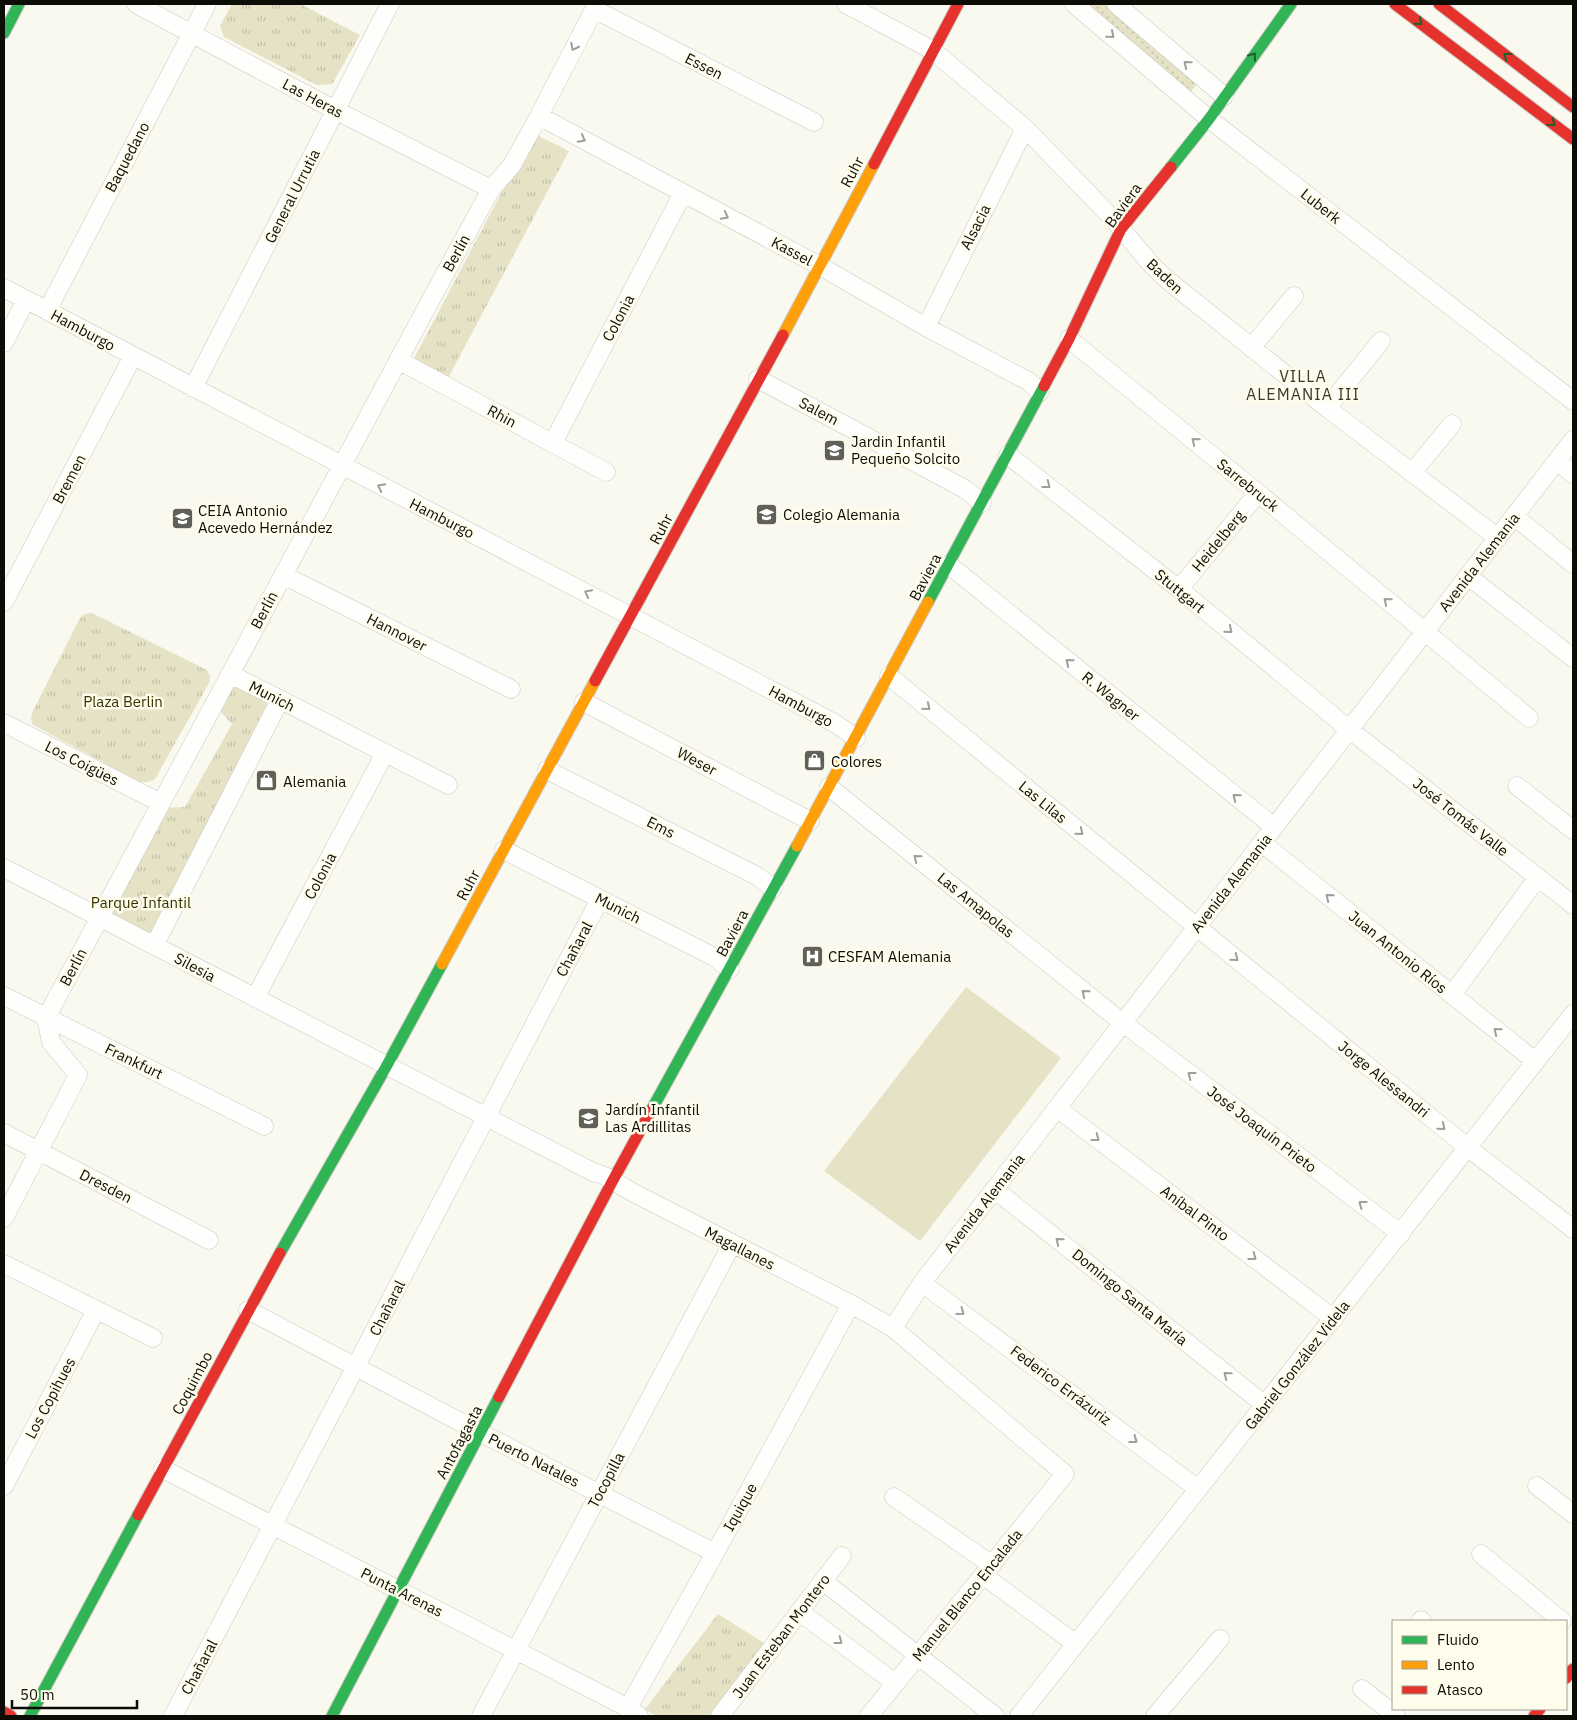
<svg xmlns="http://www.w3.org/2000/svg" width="1577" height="1720" font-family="'IBM Plex Sans',sans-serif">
	<defs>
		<pattern id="grass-dots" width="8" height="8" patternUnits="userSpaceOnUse" patternTransform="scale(1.25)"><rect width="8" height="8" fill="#e5e2c6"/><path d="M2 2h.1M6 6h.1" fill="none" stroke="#c3c1a9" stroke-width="1.8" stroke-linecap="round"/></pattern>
		<pattern id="park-tufts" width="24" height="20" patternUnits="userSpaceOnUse" patternTransform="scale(1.25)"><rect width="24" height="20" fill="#e5e2c6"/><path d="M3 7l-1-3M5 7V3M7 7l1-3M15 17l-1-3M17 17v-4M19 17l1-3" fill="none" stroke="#c3c1a9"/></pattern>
	</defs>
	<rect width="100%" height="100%" fill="#faf9ef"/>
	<path fill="url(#grass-dots)" d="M 1087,4 L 1108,4 L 1199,81 L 1190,93 Z"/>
	<path fill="url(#park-tufts)" d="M 232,4 L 300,4 L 360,35 L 332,84 L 317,85 L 224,37 L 220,26 Z
		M 533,133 L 569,151 L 447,380 L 412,362 Z
		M 92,613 L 207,670 L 210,676 L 209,683 L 155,779 L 148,782 L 140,782 L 33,725 L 31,719 L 32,713 L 80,618 L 85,614 Z
		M 229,682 L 267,704 L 152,937 L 111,915 L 161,808 L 185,807 L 232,724 L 216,707 Z
		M 718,1614 L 767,1645 L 713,1716 L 656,1716 L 645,1709 Z"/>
	<path fill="#e5e2c6" d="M 966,987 L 1061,1058 L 920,1241 L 824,1171 Z"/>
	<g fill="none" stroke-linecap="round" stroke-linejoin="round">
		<defs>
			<path id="street" d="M 136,4 L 335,110 L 491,189
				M 846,4 L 932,50 L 1025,128 L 1114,220 L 1150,263 L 1165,278 L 1327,408 L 1498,538
				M 1074,4 L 1209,119 L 1573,401
				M 1116,4 L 1224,96
				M 594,9 L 814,122
				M 539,116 L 820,266 L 926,327 L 1028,381 L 1040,392
				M 4,288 L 836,724 L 856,738
				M 47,311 L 207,4
				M 926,327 L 1025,128
				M 1069,339 L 1258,493 L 1529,718
				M 4,343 L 26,300
				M 1251,348 L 1294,296
				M 398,360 L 606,472
				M 758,379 L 965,489 L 982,503
				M 193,388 L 390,4
				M 1327,408 L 1381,341
				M 553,443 L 683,193
				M 1008,455 L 1179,589 L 1350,730 L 1573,905
				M 1557,461 L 1573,474
				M 1412,473 L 1452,424
				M 1514,516 L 1573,564
				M 949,565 L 1274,827
				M 283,575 L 511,689
				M 1468,576 L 1573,658
				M 1179,589 L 1258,493
				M 4,602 L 133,356
				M 230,674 L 448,785
				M 889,676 L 1467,1147 L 1573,1229
				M 584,702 L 810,821
				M 4,723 L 161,803
				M 547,770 L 757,876 L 773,888
				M 1517,786 L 1573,830
				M 829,787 L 1123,1023 L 1401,1234
				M 1262,843 L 1535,1061
				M 504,850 L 714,957 L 730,969
				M 4,868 L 595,1173 C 603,1173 623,1187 632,1192 L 851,1304 L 893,1328 L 1065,1474 L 869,1716
				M 154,946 L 280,700
				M 1452,995 L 1538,877
				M 4,996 L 264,1126
				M 255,998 L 385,753
				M 1057,1108 L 1334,1319
				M 4,1133 L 209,1240
				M 994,1189 L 1265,1405
				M 4,1218 L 78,1075 L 51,1042 L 46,1018 L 428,305 L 491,189 L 512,165 L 539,116 L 597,4
				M 4,1264 L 153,1338
				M 922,1283 L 1198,1489
				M 248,1310 L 481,1433 L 715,1553
				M 893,1328 L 922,1283 L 1573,440
				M 163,1469 L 628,1708 L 639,1716
				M 4,1486 L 96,1310
				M 1537,1486 L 1573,1514
				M 894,1497 L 992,1565
				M 1481,1554 L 1562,1621
				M 983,1575 L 1076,1644
				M 823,1581 L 995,1716
				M 800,1612 L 895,1683
				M 1421,1620 L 1422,1621
				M 1362,1689 L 1396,1716
				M 628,1708 L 715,1553 L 851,1304
				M 173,1716 L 600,899
				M 481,1716 L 732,1244
				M 720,1716 L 842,1556
				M 1019,1716 L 1573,1014
				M 1155,1716 L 1220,1639"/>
			<path id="fast" d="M 4,33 L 19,4
				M 1171,167 L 1209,119 L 1291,4
				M 928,602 L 1044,386
				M 652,1109 L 797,846
				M 280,1253 L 386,1067 L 442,964
				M 30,1716 L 138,1515
				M 332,1716 L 499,1397"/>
			<path id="slow" d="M 783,335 L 874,164
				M 797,846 L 928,602
				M 442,964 L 595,681"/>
			<path id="jam" d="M 1395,4 L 1573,139
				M 1439,4 L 1573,107
				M 874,164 L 958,4
				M 1044,386 L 1069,339 L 1121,229 L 1171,167
				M 595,681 L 783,335
				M 499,1397 L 612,1182 L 652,1109
				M 138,1515 L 280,1253
				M 1566,1678 L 1573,1669
				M 4,1712 L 11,1716
				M 1534,1716 L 1540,1709"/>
		</defs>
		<use href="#street" stroke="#cac9c2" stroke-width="19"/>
		<use href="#fast" stroke="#cac9c2" stroke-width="13"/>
		<use href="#slow" stroke="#cac9c2" stroke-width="13"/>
		<use href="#jam" stroke="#cac9c2" stroke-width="13"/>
		<use href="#street" stroke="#fefefd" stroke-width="18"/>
		<use href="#fast" stroke="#30b455" stroke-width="11"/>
		<use href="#slow" stroke="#ff9f0a" stroke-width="11"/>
		<use href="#jam" stroke="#e5322d" stroke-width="11"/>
	</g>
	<defs><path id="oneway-chevron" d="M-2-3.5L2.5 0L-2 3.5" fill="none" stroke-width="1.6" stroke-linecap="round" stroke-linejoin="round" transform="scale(1.25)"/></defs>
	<g stroke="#1e602e">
		<use href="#oneway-chevron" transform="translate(1419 22) rotate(39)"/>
		<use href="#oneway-chevron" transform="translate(1253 56) rotate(-54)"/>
		<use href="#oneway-chevron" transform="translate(1507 56) rotate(-142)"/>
		<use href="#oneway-chevron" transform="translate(1552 123) rotate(37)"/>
	</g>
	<g stroke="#9e9e9b">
		<use href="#oneway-chevron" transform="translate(1111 35) rotate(41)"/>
		<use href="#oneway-chevron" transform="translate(574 47) rotate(117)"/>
		<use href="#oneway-chevron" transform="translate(1187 64) rotate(-140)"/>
		<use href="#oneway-chevron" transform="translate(582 139) rotate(28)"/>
		<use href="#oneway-chevron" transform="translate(725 216) rotate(28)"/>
		<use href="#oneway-chevron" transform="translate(1195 441) rotate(-141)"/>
		<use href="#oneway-chevron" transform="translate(1047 485) rotate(38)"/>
		<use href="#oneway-chevron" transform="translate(381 487) rotate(-153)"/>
		<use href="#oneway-chevron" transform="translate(588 593) rotate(-153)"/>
		<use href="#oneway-chevron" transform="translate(1387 601) rotate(-140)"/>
		<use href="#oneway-chevron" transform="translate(1229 630) rotate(40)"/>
		<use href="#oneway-chevron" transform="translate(1069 662) rotate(-141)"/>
		<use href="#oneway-chevron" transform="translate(927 707) rotate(39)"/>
		<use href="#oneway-chevron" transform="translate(1236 797) rotate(-141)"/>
		<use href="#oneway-chevron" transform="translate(1080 832) rotate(39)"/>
		<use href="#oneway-chevron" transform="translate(917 858) rotate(-141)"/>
		<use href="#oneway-chevron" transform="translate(1329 897) rotate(-141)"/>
		<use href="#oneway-chevron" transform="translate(1235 958) rotate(39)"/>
		<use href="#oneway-chevron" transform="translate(1085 993) rotate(-141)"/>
		<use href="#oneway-chevron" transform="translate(1497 1031) rotate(-141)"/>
		<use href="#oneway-chevron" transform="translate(1191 1075) rotate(-143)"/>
		<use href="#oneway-chevron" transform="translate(1442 1127) rotate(39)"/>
		<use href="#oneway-chevron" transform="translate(1096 1138) rotate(37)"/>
		<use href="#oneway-chevron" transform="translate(1362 1204) rotate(-143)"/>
		<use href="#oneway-chevron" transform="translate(1059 1241) rotate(-141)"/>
		<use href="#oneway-chevron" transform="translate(1253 1257) rotate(37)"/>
		<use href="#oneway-chevron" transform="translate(961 1312) rotate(36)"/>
		<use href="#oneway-chevron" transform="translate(1227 1375) rotate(-141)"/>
		<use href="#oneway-chevron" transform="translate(1134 1440) rotate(37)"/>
		<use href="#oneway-chevron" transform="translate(839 1641) rotate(37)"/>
	</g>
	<defs>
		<symbol id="school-square" viewBox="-11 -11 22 22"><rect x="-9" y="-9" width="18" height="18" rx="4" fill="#606058" stroke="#fefdeb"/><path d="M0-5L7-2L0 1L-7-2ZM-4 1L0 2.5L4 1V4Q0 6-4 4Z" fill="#fff"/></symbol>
		<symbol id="shop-square" viewBox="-11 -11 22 22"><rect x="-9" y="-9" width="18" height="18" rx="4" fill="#606058" stroke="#fefdeb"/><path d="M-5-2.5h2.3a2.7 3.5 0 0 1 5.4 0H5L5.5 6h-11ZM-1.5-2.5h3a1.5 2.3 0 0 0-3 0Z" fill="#fff"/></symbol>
		<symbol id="hospital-square" viewBox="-11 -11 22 22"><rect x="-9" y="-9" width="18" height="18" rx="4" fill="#606058" stroke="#fefdeb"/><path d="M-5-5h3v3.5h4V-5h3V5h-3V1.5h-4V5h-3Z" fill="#fff"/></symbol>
	</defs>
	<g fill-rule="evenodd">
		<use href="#school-square" x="822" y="438" width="25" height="25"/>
		<use href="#school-square" x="754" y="502" width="25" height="25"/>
		<use href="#school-square" x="170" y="506" width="25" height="25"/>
		<use href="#shop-square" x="802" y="748" width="25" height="25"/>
		<use href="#shop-square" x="254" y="768" width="25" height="25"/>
		<use href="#hospital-square" x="800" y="944" width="25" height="25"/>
		<use href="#school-square" x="576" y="1106" width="25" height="25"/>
	</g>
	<g text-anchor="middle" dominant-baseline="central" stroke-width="5" stroke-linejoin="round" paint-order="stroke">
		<g font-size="15" fill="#0d0d07" stroke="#fefdeb">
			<text transform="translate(704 66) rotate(27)">Essen</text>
			<text transform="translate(313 98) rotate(28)">Las Heras</text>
			<text transform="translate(127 157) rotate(-62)">Baquedano</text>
			<text transform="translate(852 172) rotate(-62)">Ruhr</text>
			<text transform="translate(292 196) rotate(-63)">General Urrutia</text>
			<text transform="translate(1123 205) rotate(-54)">Baviera</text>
			<text transform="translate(1321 206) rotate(38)">Luberk</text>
			<text transform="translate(975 227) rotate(-63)">Alsacia</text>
			<text transform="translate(792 251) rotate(28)">Kassel</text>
			<text transform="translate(456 253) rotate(-61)">Berlín</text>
			<text transform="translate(1165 276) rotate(43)">Baden</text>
			<text transform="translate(618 318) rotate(-62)">Colonia</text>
			<text transform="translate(83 330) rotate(28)">Hamburgo</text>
			<text transform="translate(819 411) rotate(28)">Salem</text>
			<text transform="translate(502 416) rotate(28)">Rhin</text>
			<text transform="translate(69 479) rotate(-62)">Bremen</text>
			<text transform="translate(1248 485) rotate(39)">Sarrebruck</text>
			<text transform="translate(442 518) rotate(27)">Hamburgo</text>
			<text transform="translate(661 529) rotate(-62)">Ruhr</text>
			<text transform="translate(1218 541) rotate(-51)">Heidelberg</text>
			<text transform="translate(1479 562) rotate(-52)">Avenida Alemania</text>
			<text transform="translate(925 577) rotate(-62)">Baviera</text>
			<text transform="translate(1180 591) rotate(39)">Stuttgart</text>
			<text transform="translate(264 610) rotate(-62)">Berlín</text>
			<text transform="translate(397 632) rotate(27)">Hannover</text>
			<text transform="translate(272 696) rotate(27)">Munich</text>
			<text transform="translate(1111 696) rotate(39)">R. Wagner</text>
			<text transform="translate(801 706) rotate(28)">Hamburgo</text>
			<text transform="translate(697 761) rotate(28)">Weser</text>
			<text transform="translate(82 763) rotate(27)">Los Coigües</text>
			<text transform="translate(1043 802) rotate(39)">Las Lilas</text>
			<text transform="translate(1461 817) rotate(38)">José Tomás Valle</text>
			<text transform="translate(661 827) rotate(27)">Ems</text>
			<text transform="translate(320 876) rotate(-62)">Colonia</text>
			<text transform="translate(1231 883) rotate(-52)">Avenida Alemania</text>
			<text transform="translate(468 885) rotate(-62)">Ruhr</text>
			<text transform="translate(976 905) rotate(39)">Las Amapolas</text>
			<text transform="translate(618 908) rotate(27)">Munich</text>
			<text transform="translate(732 933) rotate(-62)">Baviera</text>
			<text transform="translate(574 949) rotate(-62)">Chañaral</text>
			<text transform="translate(1398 952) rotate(39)">Juan Antonio Ríos</text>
			<text transform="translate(73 967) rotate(-62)">Berlín</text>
			<text transform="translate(195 967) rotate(28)">Silesia</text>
			<text transform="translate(134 1061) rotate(26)">Frankfurt</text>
			<text transform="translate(1384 1079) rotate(39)">Jorge Alessandri</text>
			<text transform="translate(1262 1129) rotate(37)">José Joaquín Prieto</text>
			<text transform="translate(106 1186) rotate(27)">Dresden</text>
			<text transform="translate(984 1203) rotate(-52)">Avenida Alemania</text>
			<text transform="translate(1195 1213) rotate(37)">Aníbal Pinto</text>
			<text transform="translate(740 1248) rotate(27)">Magallanes</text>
			<text transform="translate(1130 1297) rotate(39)">Domingo Santa María</text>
			<text transform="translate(387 1308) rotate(-63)">Chañaral</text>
			<text transform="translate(1297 1365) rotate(-52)">Gabriel González Videla</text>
			<text transform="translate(192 1383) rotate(-62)">Coquimbo</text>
			<text transform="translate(1061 1385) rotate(37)">Federico Errázuriz</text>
			<text transform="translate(50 1398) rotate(-62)">Los Copihues</text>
			<text transform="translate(459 1442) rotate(-62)">Antofagasta</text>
			<text transform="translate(534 1460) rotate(27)">Puerto Natales</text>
			<text transform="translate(606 1480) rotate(-62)">Tocopilla</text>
			<text transform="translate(740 1507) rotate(-61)">Iquique</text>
			<text transform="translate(402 1592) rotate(27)">Punta Arenas</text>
			<text transform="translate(967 1595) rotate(-51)">Manuel Blanco Encalada</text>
			<text transform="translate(781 1636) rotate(-53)">Juan Esteban Montero</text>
			<text transform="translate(199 1667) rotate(-62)">Chañaral</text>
		</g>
		<g font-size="15" fill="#0d0d07" stroke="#fefdeb" text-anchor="start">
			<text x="851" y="441">Jardin Infantil<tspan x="851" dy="17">Pequeño Solcito</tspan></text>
			<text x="198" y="510">CEIA Antonio<tspan x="198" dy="17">Acevedo Hernández</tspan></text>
			<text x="783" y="514">Colegio Alemania</text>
			<text x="831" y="761">Colores</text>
			<text x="283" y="781">Alemania</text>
			<text x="828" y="956">CESFAM Alemania</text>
			<text x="605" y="1109">Jardín Infantil<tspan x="605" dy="17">Las Ardillitas</tspan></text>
		</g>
		<g font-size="15" fill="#383200" stroke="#fefdeb">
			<text x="123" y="701">Plaza Berlin</text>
			<text x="141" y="902">Parque Infantil</text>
		</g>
		<g font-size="16" letter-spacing="1" fill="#3a382a" stroke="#fefdeb">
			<text x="1303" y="376">VILLA<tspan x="1303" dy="18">ALEMANIA III</tspan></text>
		</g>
	</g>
	<rect width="1577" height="1720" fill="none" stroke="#0d0d07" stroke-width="10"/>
	<rect x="1392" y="1620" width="175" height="90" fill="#fefdeb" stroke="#9e9d90"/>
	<rect x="1402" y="1636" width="25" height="8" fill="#30b455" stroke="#9e9d90"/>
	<text x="1437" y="1645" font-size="15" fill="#0d0d07">Fluido</text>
	<rect x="1402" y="1661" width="25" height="8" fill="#ff9f0a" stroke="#9e9d90"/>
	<text x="1437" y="1670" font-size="15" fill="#0d0d07">Lento</text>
	<rect x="1402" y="1686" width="25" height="8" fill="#e5322d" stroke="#9e9d90"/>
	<text x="1437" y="1695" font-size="15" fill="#0d0d07">Atasco</text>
	<path d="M12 1700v8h125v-8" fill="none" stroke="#0d0d07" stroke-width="2.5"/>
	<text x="20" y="1700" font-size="15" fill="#0d0d07" stroke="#fefdeb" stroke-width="4" paint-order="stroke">50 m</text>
</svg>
